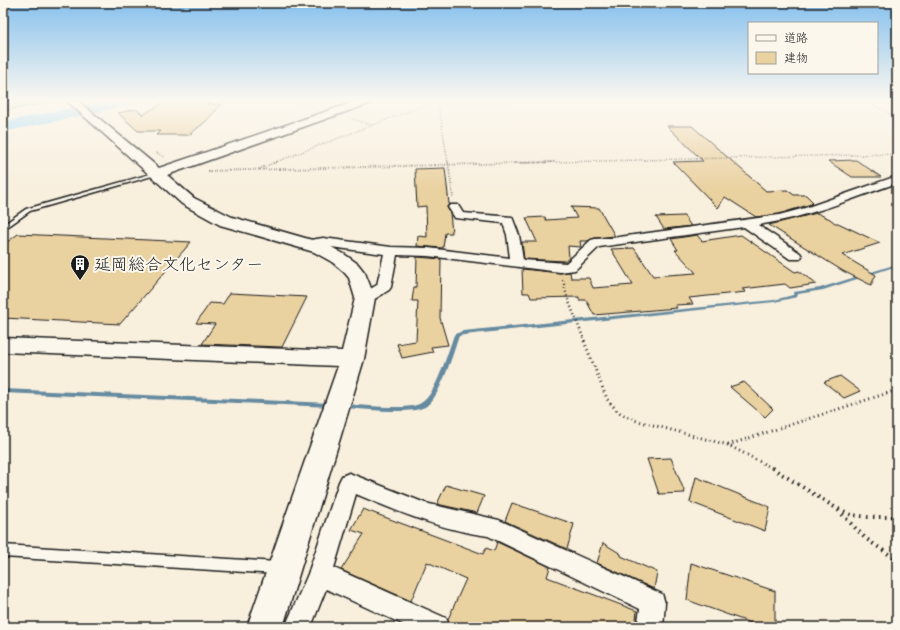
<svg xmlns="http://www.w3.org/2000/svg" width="900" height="630" font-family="Caveat,'Klee One',sans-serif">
	<rect width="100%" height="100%" fill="#f8efdd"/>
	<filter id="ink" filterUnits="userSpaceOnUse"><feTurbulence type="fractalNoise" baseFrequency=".025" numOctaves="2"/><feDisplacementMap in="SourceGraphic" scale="8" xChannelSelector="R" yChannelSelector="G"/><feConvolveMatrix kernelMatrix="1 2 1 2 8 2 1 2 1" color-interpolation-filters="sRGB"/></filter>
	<g filter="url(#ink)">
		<path fill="#b2e6a7" stroke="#678162" d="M 3,101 L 57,101 L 3,111 Z"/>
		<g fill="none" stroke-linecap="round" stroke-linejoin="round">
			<path fill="#668ba0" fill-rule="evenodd" d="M 897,264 L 897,266 L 823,290 L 798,294 L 797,297 L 774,302 L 464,335 L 459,336 C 453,353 440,399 425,407 C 409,415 363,409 345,408 L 343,408 L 342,406 L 343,404 L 345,404 C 361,405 409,411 421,403 C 436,395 448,351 454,335 L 455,334 L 463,331 L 774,300 L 793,295 L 794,292 L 820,288 Z
				M 3,389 L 331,403 L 333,403 L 334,405 L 333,407 L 331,407 L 3,393 Z"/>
			<path fill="#97d5f8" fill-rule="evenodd" d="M 104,101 L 135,101 L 133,104 L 127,106 L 3,132 L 3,122 Z"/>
		</g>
		<path fill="#ead1a0" stroke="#1c1c1c" d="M 172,101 L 211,101 L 207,104 L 222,104 L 205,122 L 189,135 L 156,135 L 160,131 L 138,131 L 118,113 L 136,109 L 143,115 L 164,102 Z
			M 667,126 L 692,126 L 766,191 L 787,190 L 794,195 L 806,195 L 813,202 L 811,204 L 779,214 L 756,217 L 725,197 L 718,208 L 673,162 L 703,161 Z
			M 856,160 L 881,177 L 852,177 L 828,161 Z
			M 445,168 L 449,204 L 447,207 L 450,213 L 452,233 L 445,233 L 443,248 L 417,246 L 418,236 L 427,237 L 426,206 L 417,207 L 415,169 Z
			M 571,207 L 599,208 L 615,236 L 595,238 L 587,241 L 580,241 L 581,247 L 568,246 L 569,258 L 565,261 L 524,259 L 522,242 L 537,242 L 526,218 L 545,217 L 546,220 L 577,218 Z
			M 817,213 L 830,219 L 835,223 L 838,223 L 880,243 L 842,255 L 876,275 L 871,285 L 843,271 L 769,225 Z
			M 684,216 L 691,226 L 664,229 L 656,217 Z
			M 18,234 L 191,242 L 120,324 L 3,318 L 3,245 Z
			M 697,235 L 702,241 L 741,235 L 795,272 L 799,271 L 816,284 L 790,288 L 785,284 L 742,289 L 746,292 L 689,298 L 693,304 L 675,305 L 677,308 L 594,315 L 586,300 L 579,300 L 579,297 L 531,298 L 529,293 L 523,293 L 522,269 L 560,273 L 570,272 L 571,278 L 589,278 L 593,288 L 633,285 L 611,249 L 634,248 L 653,276 L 696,273 L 675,250 L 678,250 L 671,239 Z
			M 417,257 L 441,259 L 440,318 L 448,345 L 431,347 L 433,352 L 402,358 L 397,344 L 416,341 L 418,301 L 412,301 L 414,287 L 416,287 Z
			M 230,293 L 307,297 L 282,347 L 202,344 L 215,324 L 196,323 L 210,303 L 223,304 Z
			M 840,376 L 860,391 L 844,398 L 824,382 Z
			M 744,382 L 773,409 L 765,417 L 730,387 Z
			M 671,458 L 685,493 L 659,494 L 647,459 Z
			M 696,477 L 770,507 L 765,531 L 690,502 Z
			M 446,485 L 484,496 L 477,513 L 437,504 Z
			M 512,503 L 574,524 L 567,549 L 505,521 Z
			M 363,509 L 483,554 L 486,548 L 494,551 L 497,542 L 550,567 L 547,577 L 637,611 L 635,627 L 451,627 L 448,619 L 466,579 L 427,562 L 411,601 L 341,570 L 364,534 L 351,530 Z
			M 603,543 L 621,554 L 621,556 L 657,572 L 654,589 L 597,563 Z
			M 691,563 L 775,591 L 775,627 L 762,627 L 687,600 Z"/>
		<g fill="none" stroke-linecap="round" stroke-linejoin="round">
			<defs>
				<path id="lane" d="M 154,173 L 159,174 L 30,211 L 3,230 L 3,225 L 26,209 Z
					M 3,545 L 277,562 L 281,564 L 283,568 L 281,572 L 277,574 L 3,557 Z"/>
				<path id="street" d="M 897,176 L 897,183 C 851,199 806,218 758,225 L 800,253 L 802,256 L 800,259 L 790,259 L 744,227 L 599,247 L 575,270 L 560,272 L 428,256 L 397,255 L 391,287 L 389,290 C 380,295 371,304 360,301 L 358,298 L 360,295 L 377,285 L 384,254 L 323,246 L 308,248 L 304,247 L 302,244 L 304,241 L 323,238 L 391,247 L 428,248 L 510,258 L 507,235 L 503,223 L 455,218 L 448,207 L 450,205 L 458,205 L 463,213 L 512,217 L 519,235 L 523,260 L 566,263 L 591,240 L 595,239 L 612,238 L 779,215 L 805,208 Z
					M 349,473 L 425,503 L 499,520 L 662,594 L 665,603 L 663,627 L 637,627 L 640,609 L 488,536 C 441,530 399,512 356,494 L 334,568 L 446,618 L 450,627 L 409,627 L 326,589 L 311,627 L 285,627 L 308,574 L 339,482 L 342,476 Z"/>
				<path id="secondary" d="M 67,101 L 78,101 L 159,168 L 357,101 L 372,101 L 371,103 L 167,175 L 194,198 L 232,217 L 326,244 L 344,254 L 358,264 L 365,273 L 375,298 L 364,359 L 283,627 L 247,627 L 338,366 L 3,352 L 3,338 L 342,351 L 355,298 L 349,278 L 344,272 L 332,262 L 314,252 L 220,225 L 182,204 Z"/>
			</defs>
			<use href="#lane" stroke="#1c1c1c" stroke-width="3"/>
			<use href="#street" stroke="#1c1c1c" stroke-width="3"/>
			<use href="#secondary" stroke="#1c1c1c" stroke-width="3"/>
			<path stroke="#1c1c1c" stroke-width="1.5" stroke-dasharray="0.5 2" stroke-linecap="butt" d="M 290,101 L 311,107
				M 438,101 L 448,163
				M 865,101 L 897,117
				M 439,104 L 596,101
				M 352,119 L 372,125
				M 155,152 L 165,157
				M 273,163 L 436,101
				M 514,163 L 897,154"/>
			<path stroke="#1c1c1c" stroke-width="2" stroke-dasharray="0.5 2" stroke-linecap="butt" d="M 448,162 L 453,197
				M 259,169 L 276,162
				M 208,171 L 554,162"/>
			<path stroke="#1c1c1c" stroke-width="2.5" stroke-dasharray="1 3" stroke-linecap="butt" d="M 563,280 L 567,297 L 585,342"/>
			<path stroke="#1c1c1c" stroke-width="3" stroke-dasharray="1 3.5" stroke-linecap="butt" d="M 584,341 L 607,399 L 618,412 L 634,420 L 728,445 L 774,469
				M 728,445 L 897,390"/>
			<path stroke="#1c1c1c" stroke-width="4" stroke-dasharray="1.5 4.5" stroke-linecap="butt" d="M 772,468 L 836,508 L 852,515 L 868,517 L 897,517
				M 838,510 L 865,538 L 897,560"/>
			<use href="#lane" fill="#fbf7ec" fill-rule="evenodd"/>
			<use href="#street" fill="#fbf7ec" fill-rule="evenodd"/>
			<use href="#secondary" fill="#fbf7ec" fill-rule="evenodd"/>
		</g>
	</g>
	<linearGradient id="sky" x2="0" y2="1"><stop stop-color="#87c1ee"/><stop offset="0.53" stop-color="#fcf8f0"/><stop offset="1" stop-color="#fcf8f0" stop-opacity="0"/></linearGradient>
	<rect width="900" height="189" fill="url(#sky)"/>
	<defs>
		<symbol id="building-pin" viewBox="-11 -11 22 30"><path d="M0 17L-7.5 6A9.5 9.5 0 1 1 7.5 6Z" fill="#1c1c1c" stroke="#fbf7ec"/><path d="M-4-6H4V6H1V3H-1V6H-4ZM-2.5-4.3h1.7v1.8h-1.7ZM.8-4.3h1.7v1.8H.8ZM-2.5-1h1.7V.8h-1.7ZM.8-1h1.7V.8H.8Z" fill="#fff"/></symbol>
	</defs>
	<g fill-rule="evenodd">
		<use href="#building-pin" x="69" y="253" width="22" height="30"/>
	</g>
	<g text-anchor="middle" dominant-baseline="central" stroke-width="4" stroke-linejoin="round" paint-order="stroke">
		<g font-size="17" fill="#1c1c1c" stroke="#fbf7ec" text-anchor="start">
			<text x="94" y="264">延岡総合文化センター</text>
		</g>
	</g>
	<rect width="900" height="630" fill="none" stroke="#fbf7ec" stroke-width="16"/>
	<rect x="8" y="8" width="884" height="614" fill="none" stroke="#1c1c1c" stroke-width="1.5" filter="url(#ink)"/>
	<rect x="748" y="22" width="130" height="52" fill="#fbf7ec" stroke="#a29f99"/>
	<rect x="756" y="35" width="20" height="6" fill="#fbf7ec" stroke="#a29f99"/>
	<text x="784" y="42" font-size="12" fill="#1c1c1c">道路</text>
	<rect x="756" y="52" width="20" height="12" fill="#ead1a0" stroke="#a29f99"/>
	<text x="784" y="62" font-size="12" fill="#1c1c1c">建物</text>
</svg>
